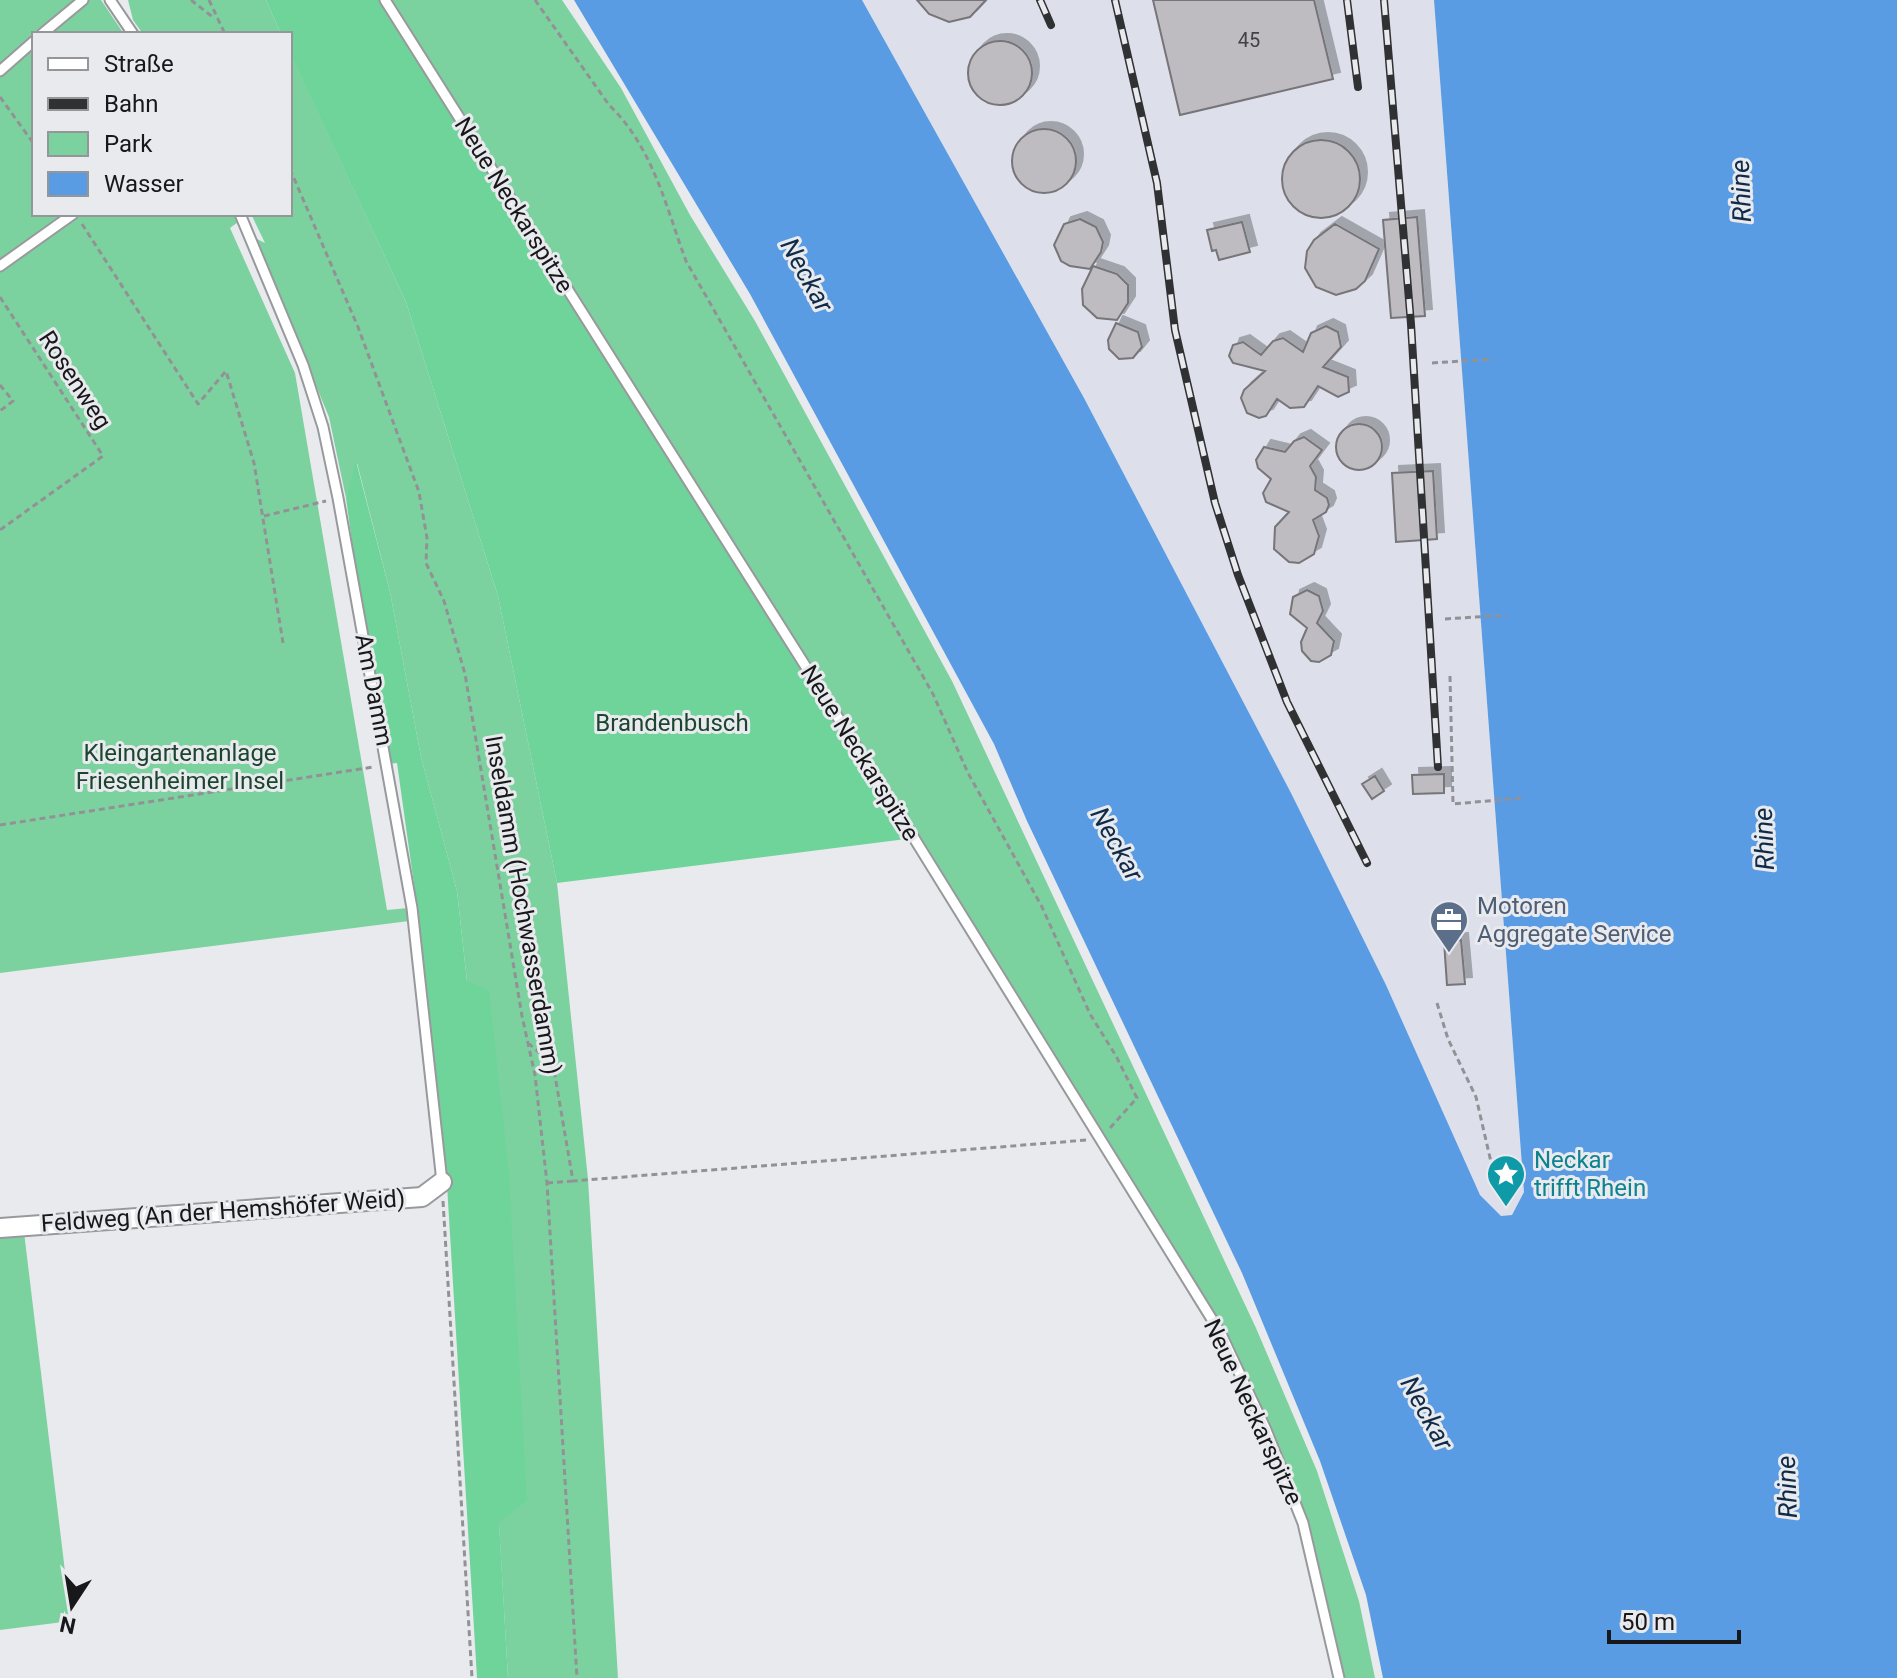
<svg xmlns="http://www.w3.org/2000/svg" width="1897" height="1678" font-family="Roboto,sans-serif">
	<defs>
		<filter id="shadow"><feDropShadow dx="7" dy="-7" stdDeviation="0" flood-color="#0004"/></filter>
	</defs>
	<rect width="100%" height="100%" fill="#e9eaee"/>
	<path fill="#dddfeb" d="M 862,0 L 1434,0 L 1524,1192 L 1512,1215 L 1501,1216 L 1480,1195 L 1386,985 L 1291,793 L 1084,398 Z"/>
	<path fill="#7cd29f" d="M 0,0 L 101,0 L 124,34 L 34,34 L 34,214 L 234,214 L 238,222 L 230,228 L 295,373 L 387,910 L 408,908 L 409,921 L 0,973 Z
		M 128,0 L 266,0 L 281,34 L 143,34 L 133,20 Z
		M 385,0 L 562,0 L 621,88 L 690,215 L 755,321 L 952,681 L 1256,1328 L 1317,1471 L 1359,1601 L 1375,1678 L 1339,1678 L 1303,1523 L 1221,1334 Z
		M 290,52 L 406,302 L 498,596 L 557,883 L 588,1179 L 618,1678 L 508,1678 L 467,981 L 457,891 L 421,757 L 390,592 L 357,463 L 346,498 L 329,417 L 255,238 L 265,243 L 251,214 L 290,214 Z
		M 24,1232 L 71,1621 L 0,1630 L 0,1233 Z"/>
	<path fill="#6fd49a" d="M 266,0 L 385,0 L 914,838 L 557,883 L 498,596 L 406,302 L 290,53 L 290,34 L 281,34 Z
		M 356,461 L 390,592 L 421,757 L 457,891 L 467,981 L 489,990 L 509,1173 L 527,1501 L 499,1522 L 508,1678 L 477,1678 L 447,1185 L 419,920 L 397,763 L 388,764 L 365,639 L 346,498 Z"/>
	<path fill="#599ce4" d="M 574,0 L 862,0 L 1084,398 L 1291,793 L 1386,985 L 1480,1195 L 1501,1216 L 1512,1215 L 1524,1192 L 1434,0 L 1897,0 L 1897,1678 L 1383,1678 L 1366,1595 L 1320,1461 L 1242,1273 L 1027,821 L 994,744 L 750,294 Z"/>
	<path fill="#bebcc0" stroke="#767478" stroke-width="2" filter="url(#shadow)" d="M 917,0 L 986,0 L 970,17 L 949,22 L 929,14 Z
		M 1153,0 L 1314,0 L 1333,79 L 1180,115 Z
		M968 73a32 32 0 1 1 64 0a32 32 0 1 1-64 0Z
		M1012 161a32 32 0 1 1 64 0a32 32 0 1 1-64 0Z
		M1282 179a39 39 0 1 1 78 0a39 39 0 1 1-78 0Z
		M 1417,217 L 1425,316 L 1391,318 L 1383,220 Z
		M 1080,219 L 1096,227 L 1103,242 L 1101,252 L 1090,269 L 1070,266 L 1061,261 L 1054,245 L 1064,224 Z
		M 1242,222 L 1250,252 L 1219,260 L 1216,250 L 1212,251 L 1207,230 Z
		M 1335,224 L 1379,249 L 1365,281 L 1356,289 L 1336,295 L 1316,287 L 1305,268 L 1307,251 L 1314,240 Z
		M 1093,266 L 1117,274 L 1128,285 L 1128,303 L 1117,320 L 1097,318 L 1083,305 L 1082,289 Z
		M 1116,323 L 1138,332 L 1142,347 L 1133,358 L 1119,359 L 1109,349 L 1108,340 Z
		M 1326,326 L 1338,332 L 1341,347 L 1323,367 L 1348,377 L 1349,392 L 1338,397 L 1318,386 L 1304,407 L 1290,408 L 1277,399 L 1266,416 L 1259,418 L 1247,413 L 1241,398 L 1244,390 L 1265,371 L 1233,363 L 1229,356 L 1233,345 L 1243,342 L 1261,355 L 1273,341 L 1283,338 L 1303,352 L 1311,333 Z
		M1336 447a23 23 0 1 1 46 0a23 23 0 1 1-46 0Z
		M 1304,437 L 1322,450 L 1310,466 L 1316,477 L 1315,490 L 1327,498 L 1329,505 L 1326,512 L 1313,520 L 1319,536 L 1314,554 L 1299,563 L 1289,562 L 1274,549 L 1275,527 L 1289,512 L 1266,502 L 1263,493 L 1271,479 L 1258,468 L 1256,460 L 1264,447 L 1285,452 L 1294,441 Z
		M 1433,471 L 1437,539 L 1396,542 L 1392,473 Z
		M 1307,590 L 1319,596 L 1323,611 L 1317,623 L 1334,641 L 1331,655 L 1319,662 L 1311,661 L 1302,651 L 1301,642 L 1307,628 L 1290,614 L 1293,597 Z
		M 1444,774 L 1444,793 L 1413,794 L 1412,775 Z
		M 1375,776 L 1384,791 L 1372,799 L 1362,784 Z
		M 1461,940 L 1465,984 L 1447,985 L 1444,941 Z"/>
	<g fill="none" stroke-linecap="round" stroke-linejoin="round">
		<defs>
			<path id="lane" d="M 110,0 L 133,34
				M 385,0 L 914,838 L 1221,1334 L 1266,1430 L 1303,1523 L 1339,1678
				M 42,34 L 83,0
				M 0,71 L 34,41
				M 240,214 L 303,365 L 323,427 L 338,498 L 412,908 L 442,1182
				M 0,266 L 73,214"/>
			<path id="street" d="M 0,1228 L 422,1197 L 442,1182"/>
		</defs>
		<use href="#lane" stroke="#98999d" stroke-width="13"/>
		<use href="#street" stroke="#98999d" stroke-width="22"/>
		<path stroke="#929296" stroke-width="3" stroke-dasharray="6 4" stroke-linecap="butt" d="M 191,0 L 214,18
			M 209,0 L 225,34
			M 535,0 L 609,105 C 653,147 666,207 686,261 L 933,694 L 968,773 L 1042,907 L 1090,1014 L 1116,1056 L 1137,1098 L 1110,1128
			M 0,97 L 34,144
			M 290,169 L 358,327 L 419,492 L 427,538 L 426,563 L 444,601 L 465,674 L 522,1016 L 535,1075 L 547,1183 L 577,1678
			M 82,224 L 198,404 L 226,371 L 254,463 L 283,643
			M 0,297 L 103,456 L 0,530
			M 1432,363 L 1493,359
			M 0,385 L 13,401 L 0,411
			M 264,516 L 326,501
			M 1445,619 L 1506,615
			M 1450,676 L 1453,804 L 1521,798
			M 0,825 L 373,767
			M 1437,1003 L 1448,1039 L 1476,1097 L 1497,1188
			M 528,1043 L 553,1064 L 573,1181 L 1087,1140
			M 547,1183 L 573,1181
			M 443,1201 L 472,1678"/>
		<use href="#lane" stroke="#fff" stroke-width="9"/>
		<use href="#street" stroke="#fff" stroke-width="18"/>
		<defs>
			<path id="rail" d="M 1040,0 L 1051,25
				M 1115,0 L 1157,183 L 1175,330 L 1215,503 L 1238,575 L 1287,702 L 1367,863
				M 1347,0 L 1358,87
				M 1384,0 L 1411,324 L 1438,767"/>
		</defs>
		<use href="#rail" stroke="#303133" stroke-width="8"/>
		<use href="#rail" stroke="#e9eaee" stroke-width="5" stroke-dasharray="15" stroke-linecap="butt"/>
	</g>
	<defs>
		<symbol id="office-pin" viewBox="-11 -11 22 30"><path d="M0 17L-7.5 6A9.5 9.5 0 1 1 7.5 6Z" fill="#5c6f8a" stroke="#e9eaee"/><path d="M-6-3h4V-5.5h4V-3h4V5H-6ZM-1-4.5V-3h2v-1.5ZM-6 0V1H6V0Z" fill="#fff"/></symbol>
		<symbol id="sight-pin" viewBox="-11 -11 22 30"><path d="M0 17L-7.5 6A9.5 9.5 0 1 1 7.5 6Z" fill="#0f9aa8" stroke="#e9eaee"/><path d="M0-6L1.8-2.2L6-1.7L2.9 1.2L3.7 5.4L0 3.3L-3.7 5.4L-2.9 1.2L-6-1.7L-1.8-2.2Z" fill="#fff"/></symbol>
	</defs>
	<g fill-rule="evenodd">
		<use href="#office-pin" x="1427" y="898" width="44" height="60"/>
		<use href="#sight-pin" x="1484" y="1152" width="44" height="60"/>
	</g>
	<g text-anchor="middle" dominant-baseline="central" stroke-width="6" stroke-linejoin="round" paint-order="stroke">
		<g font-size="20" fill="#424144">
			<text x="1249" y="40">45</text>
		</g>
		<g font-size="24" fill="#18181a" stroke="#e9eaee">
			<text transform="translate(514 205) rotate(58)">Neue Neckarspitze</text>
			<text transform="translate(75 380) rotate(57)">Rosenweg</text>
			<text transform="translate(374 690) rotate(79)">Am Damm</text>
			<text transform="translate(860 753) rotate(58)">Neue Neckarspitze</text>
			<text transform="translate(523 905) rotate(80)">Inseldamm (Hochwasserdamm)</text>
			<text transform="translate(223 1211) rotate(-4)">Feldweg (An der Hemshöfer Weid)</text>
			<text transform="translate(1253 1412) rotate(65)">Neue Neckarspitze</text>
		</g>
		<g font-size="24" fill="#1b452e" stroke="#e9eaee">
			<text x="672" y="723">Brandenbusch</text>
			<text x="180" y="753">Kleingartenanlage<tspan x="180" dy="28">Friesenheimer Insel</tspan></text>
		</g>
		<g font-size="24" fill="#4e5e75" stroke="#e9eaee" text-anchor="start">
			<text x="1477" y="906">Motoren<tspan x="1477" dy="28">Aggregate Service</tspan></text>
		</g>
		<g font-size="24" fill="#0d838f" stroke="#e9eaee" text-anchor="start">
			<text x="1534" y="1160">Neckar<tspan x="1534" dy="28">trifft Rhein</tspan></text>
		</g>
		<g font-size="26" font-style="italic" fill="#0f2b48" stroke="#e9eaee">
			<text transform="translate(1741 191) rotate(-92)">Rhine</text>
			<text transform="translate(807 275) rotate(61)">Neckar</text>
			<text transform="translate(1764 839) rotate(-92)">Rhine</text>
			<text transform="translate(1117 844) rotate(61)">Neckar</text>
			<text transform="translate(1427 1413) rotate(61)">Neckar</text>
			<text transform="translate(1787 1487) rotate(-92)">Rhine</text>
		</g>
	</g>
	<rect x="32" y="32" width="260" height="184" fill="#e9eaee" stroke="#959699" stroke-width="2"/>
	<rect x="48" y="58" width="40" height="12" fill="#ffffff" stroke="#959699" stroke-width="2"/>
	<text x="104" y="72" font-size="24" fill="#18181a">Straße</text>
	<rect x="48" y="98" width="40" height="12" fill="#303133" stroke="#959699" stroke-width="2"/>
	<text x="104" y="112" font-size="24" fill="#18181a">Bahn</text>
	<rect x="48" y="132" width="40" height="24" fill="#7cd29f" stroke="#959699" stroke-width="2"/>
	<text x="104" y="152" font-size="24" fill="#18181a">Park</text>
	<rect x="48" y="172" width="40" height="24" fill="#599ce4" stroke="#959699" stroke-width="2"/>
	<text x="104" y="192" font-size="24" fill="#18181a">Wasser</text>
	<g transform="translate(72 1606) rotate(192)" stroke="#e9eaee" stroke-width="6" paint-order="stroke">
	<path d="M0-6L14 30L0 20L-14 30Z" fill="#18181a"/>
	<text y="-12" font-size="22" font-weight="bold" text-anchor="middle" fill="#18181a">N</text>
	</g>
	<path d="M1609 1630v12h130v-12" fill="none" stroke="#18181a" stroke-width="4"/>
	<text x="1621" y="1630" font-size="24" fill="#18181a" stroke="#e9eaee" stroke-width="6" paint-order="stroke">50 m</text>
</svg>
